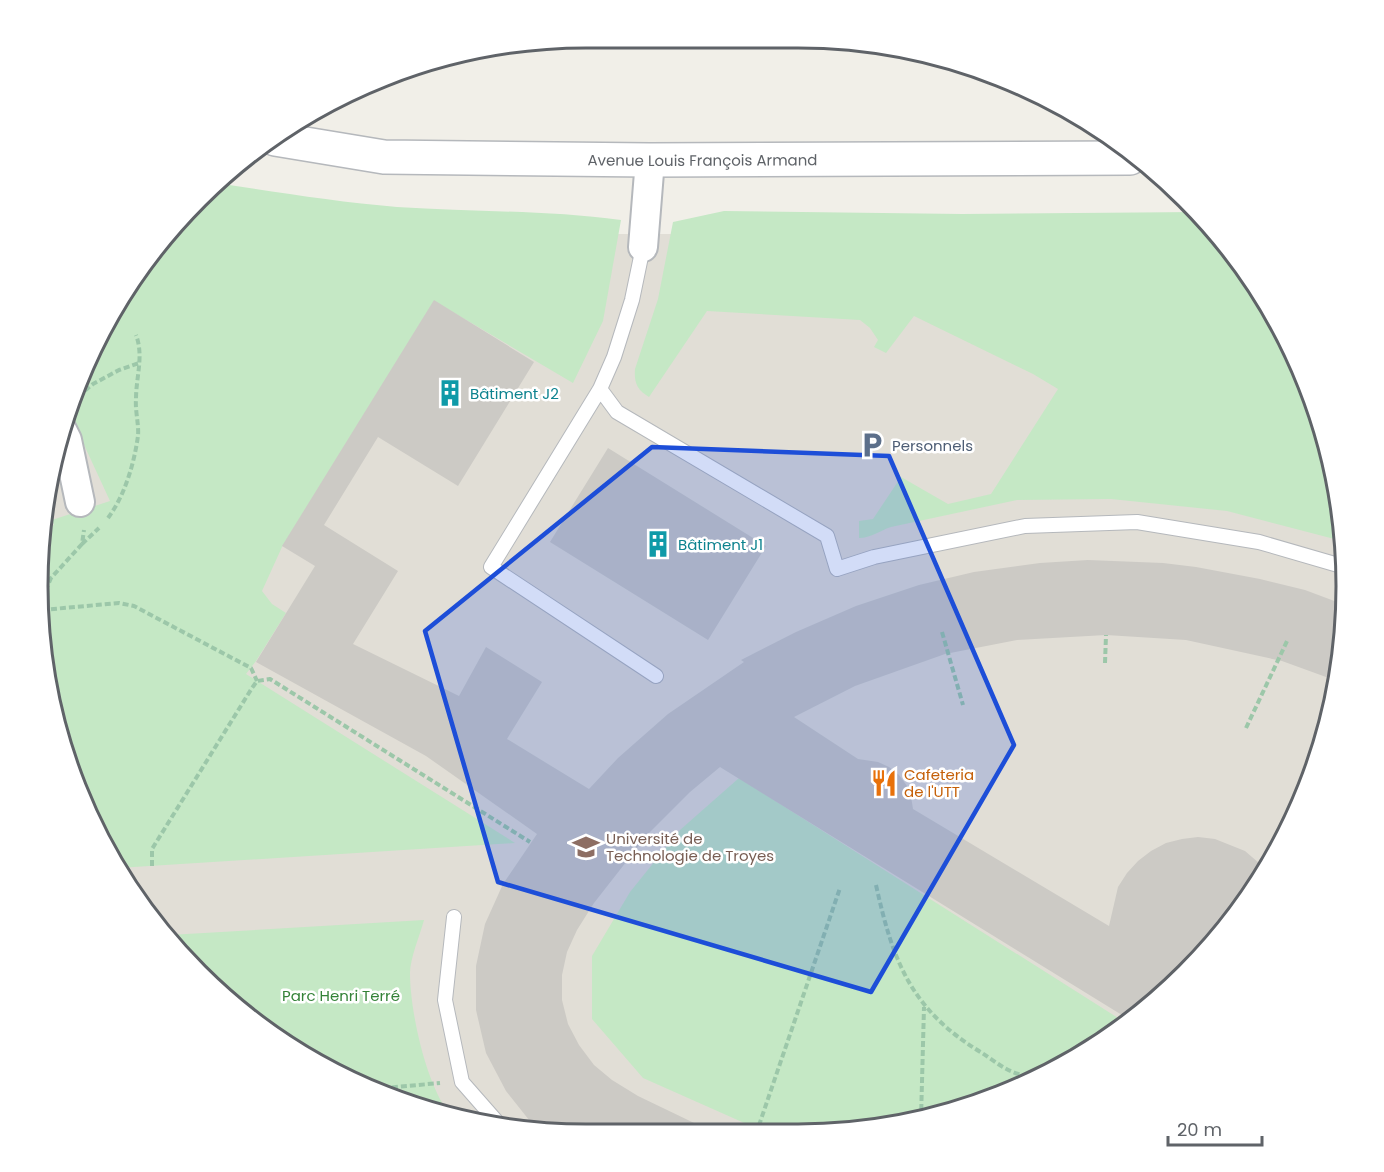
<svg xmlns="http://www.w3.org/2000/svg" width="1384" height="1172" font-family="Poppins,sans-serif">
	<rect width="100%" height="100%" fill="#f1efe8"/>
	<path fill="#e1ded6" d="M 203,198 L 509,234 L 1215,234 L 1336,479 L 1346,586 L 1336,693 L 1305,796 L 1254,891 L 1186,974 L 1102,1042 L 1008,1093 L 905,1124 L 798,1134 L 550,1133 L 410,1105 L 312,1061 L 224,998 L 130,891 L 79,796 L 42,658 L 42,515 L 67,409 L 130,281 Z"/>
	<path fill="#c5e8c5" d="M 216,183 C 276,192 337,202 397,207 C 472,212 547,210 621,220 L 603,321 L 573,383 L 434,301 L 282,547 L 262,591 L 272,604 L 286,613 L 256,661 L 246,674 L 515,843 L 118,868 L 79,796 L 42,658 L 42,529 L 54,525 L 52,520 L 110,501 L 67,408 L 130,281 Z
		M 724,211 L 962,214 L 1197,212 L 1254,282 L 1305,376 L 1336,479 L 1342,541 L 1227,511 L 1111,499 L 1017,500 L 891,527 C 879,531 871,538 859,538 L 859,521 L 873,519 L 901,477 L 948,504 L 991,494 L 1058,389 L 1033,374 L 914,316 L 886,353 L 874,347 L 878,340 L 870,328 L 860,320 L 707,311 L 649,397 C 637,390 634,383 635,369 L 658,299 L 673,222 Z
		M 739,778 L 1126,1023 L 1102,1042 L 1008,1093 L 905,1124 L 798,1134 L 769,1134 L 643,1078 L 592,1019 L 592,956 L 630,892 L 680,830 Z
		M 424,920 C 420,935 410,958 410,973 C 410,1011 426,1084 449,1113 L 410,1105 L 312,1061 L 224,998 L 169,935 Z"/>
	<path fill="#cccac5" d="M 434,300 L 534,362 L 458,486 L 378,437 L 324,525 L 398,571 L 353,644 L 459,696 L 486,647 L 542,682 L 507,739 L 589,789 L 618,758 L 668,714 L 744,662 L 741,660 L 796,632 L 856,606 L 919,585 L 974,572 L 1040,563 L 1088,560 L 1163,563 L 1196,567 L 1260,579 L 1305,590 L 1345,605 L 1337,681 L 1282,661 L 1186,640 L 1106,635 L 1017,640 L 945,654 L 855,686 L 794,717 L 858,759 L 878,762 L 889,767 L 899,775 L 910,790 L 913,809 L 1109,926 L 1118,887 L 1127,873 L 1138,861 L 1151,851 L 1166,843 L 1182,839 L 1198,837 L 1215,839 L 1245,851 L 1266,869 L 1254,891 L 1186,974 L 1130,1020 L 720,767 L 690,792 L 648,834 L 594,903 L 577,930 L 567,952 L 562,975 L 562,1000 L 568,1024 L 579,1045 L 594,1065 L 612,1080 L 638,1096 L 717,1134 L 542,1132 L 533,1125 L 506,1091 L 486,1053 L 476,1010 L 476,966 L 485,924 L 503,884 L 537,834 L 426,756 L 256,662 L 315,566 L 282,546 Z
		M 608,448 L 766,546 L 708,640 L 550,542 Z"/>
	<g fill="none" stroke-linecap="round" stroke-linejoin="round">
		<defs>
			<path id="service" d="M 643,247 L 632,300 L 614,357 L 600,389 L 491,567 L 656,676
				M 600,389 L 617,412 L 827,536 L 837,569 L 874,557 L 1025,526 L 1137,522 L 1259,542 L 1345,567
				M 454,917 L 445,1000 L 462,1082 L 498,1123"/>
			<path id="minor" d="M 643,247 L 650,160
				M 62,430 L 67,440 L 80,502"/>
			<g id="tertiary">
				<path id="s1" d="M 275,139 L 384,157 L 650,160 L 1130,158"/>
			</g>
		</defs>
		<use href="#service" stroke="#b5b8bc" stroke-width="16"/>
		<use href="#minor" stroke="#b5b8bc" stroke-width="32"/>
		<use href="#tertiary" stroke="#b5b8bc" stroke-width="36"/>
		<path stroke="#9cc7a9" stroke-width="4" stroke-dasharray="6 3" stroke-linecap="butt" d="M 71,402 L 93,384 L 119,370 L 139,363
			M 108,518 C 125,495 134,464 138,436 C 139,424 135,411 136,399 C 136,377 144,356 136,335
			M 82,544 L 99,528
			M 42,576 L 51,578
			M 42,599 L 51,578 L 82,544 L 84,530
			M 42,610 L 119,603 L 134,606 L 251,668 L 257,681
			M 942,632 L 963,705
			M 1105,663 L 1106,635
			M 1246,728 L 1288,639
			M 152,866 L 152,849 L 252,688 L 257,681 L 270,679 L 530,842
			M 876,885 C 893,962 911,1010 982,1053 C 992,1059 1002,1068 1013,1072 C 1020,1075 1028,1076 1035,1078
			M 374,1089 L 440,1083
			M 921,1119 L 924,1007
			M 756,1134 L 840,888"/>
		<use href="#service" stroke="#fff" stroke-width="14"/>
		<use href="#minor" stroke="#fff" stroke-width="28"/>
		<use href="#tertiary" stroke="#fff" stroke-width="33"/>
	</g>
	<path fill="#1d4ed8" fill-opacity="0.2" stroke="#1d4ed8" stroke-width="4.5" stroke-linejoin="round" d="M 652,447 L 889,456 L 1014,745 L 871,992 L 498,882 L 425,631 Z"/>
	<defs>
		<symbol id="building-bare" viewBox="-9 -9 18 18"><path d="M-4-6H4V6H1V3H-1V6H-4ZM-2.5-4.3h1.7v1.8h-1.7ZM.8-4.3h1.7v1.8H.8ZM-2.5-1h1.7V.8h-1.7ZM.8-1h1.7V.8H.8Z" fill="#0f9aa8" stroke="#fff" stroke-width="2.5" paint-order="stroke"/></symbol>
		<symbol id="parking-bare" viewBox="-9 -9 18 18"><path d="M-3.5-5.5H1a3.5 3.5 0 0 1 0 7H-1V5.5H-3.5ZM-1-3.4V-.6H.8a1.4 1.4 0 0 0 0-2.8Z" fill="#5c6f8a" stroke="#fff" stroke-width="2.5" paint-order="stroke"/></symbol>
		<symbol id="restaurant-bare" viewBox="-9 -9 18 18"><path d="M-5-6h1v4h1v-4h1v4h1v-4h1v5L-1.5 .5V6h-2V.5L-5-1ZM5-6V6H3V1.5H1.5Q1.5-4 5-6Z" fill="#e8710a" stroke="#fff" stroke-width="2.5" paint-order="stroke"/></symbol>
		<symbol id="university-bare" viewBox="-9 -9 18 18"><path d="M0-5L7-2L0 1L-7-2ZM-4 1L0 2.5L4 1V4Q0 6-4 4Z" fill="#8d6e63" stroke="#fff" stroke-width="2.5" paint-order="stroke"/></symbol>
	</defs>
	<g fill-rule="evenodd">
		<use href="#building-bare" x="431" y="374" width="38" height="38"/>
		<use href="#parking-bare" x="853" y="426" width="38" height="38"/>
		<use href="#building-bare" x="639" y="525" width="38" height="38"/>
		<use href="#restaurant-bare" x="865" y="764" width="38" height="38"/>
		<use href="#university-bare" x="567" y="828" width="38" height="38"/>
	</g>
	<g text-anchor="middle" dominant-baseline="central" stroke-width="5" stroke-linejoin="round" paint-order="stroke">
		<g font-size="15" fill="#5f6368" stroke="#fff">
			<text stroke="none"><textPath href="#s1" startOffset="429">Avenue Louis François Armand</textPath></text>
		</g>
		<g font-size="15" fill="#0d838f" stroke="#fff" text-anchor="start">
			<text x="470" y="393">Bâtiment J2</text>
			<text x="678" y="544">Bâtiment J1</text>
		</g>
		<g font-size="15" fill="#4e5e75" stroke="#fff" text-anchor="start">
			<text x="892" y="445">Personnels</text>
		</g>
		<g font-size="15" fill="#c56008" stroke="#fff" text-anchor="start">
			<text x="904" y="774">Cafeteria<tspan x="904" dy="17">de l'UTT</tspan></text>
		</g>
		<g font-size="15" fill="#785e54" stroke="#fff" text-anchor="start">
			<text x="606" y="838">Université de<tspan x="606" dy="17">Technologie de Troyes</tspan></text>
		</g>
		<g font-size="15" fill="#348238" stroke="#fff">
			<text x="341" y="995">Parc Henri Terré</text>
		</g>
	</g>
	<path d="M0 0H1384V1172H0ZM586 48H798A538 538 0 0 1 1336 586V586A538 538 0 0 1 798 1124H586A538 538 0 0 1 48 586V586A538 538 0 0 1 586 48Z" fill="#fff" fill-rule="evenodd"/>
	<path fill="none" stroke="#5f6368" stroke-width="3" d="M586 48H798A538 538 0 0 1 1336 586V586A538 538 0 0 1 798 1124H586A538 538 0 0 1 48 586V586A538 538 0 0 1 586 48Z"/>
	<path d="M1168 1136v9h94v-9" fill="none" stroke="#5f6368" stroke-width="3"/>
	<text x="1177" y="1136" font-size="18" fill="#5f6368" stroke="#ffffff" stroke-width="4.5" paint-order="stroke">20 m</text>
</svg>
